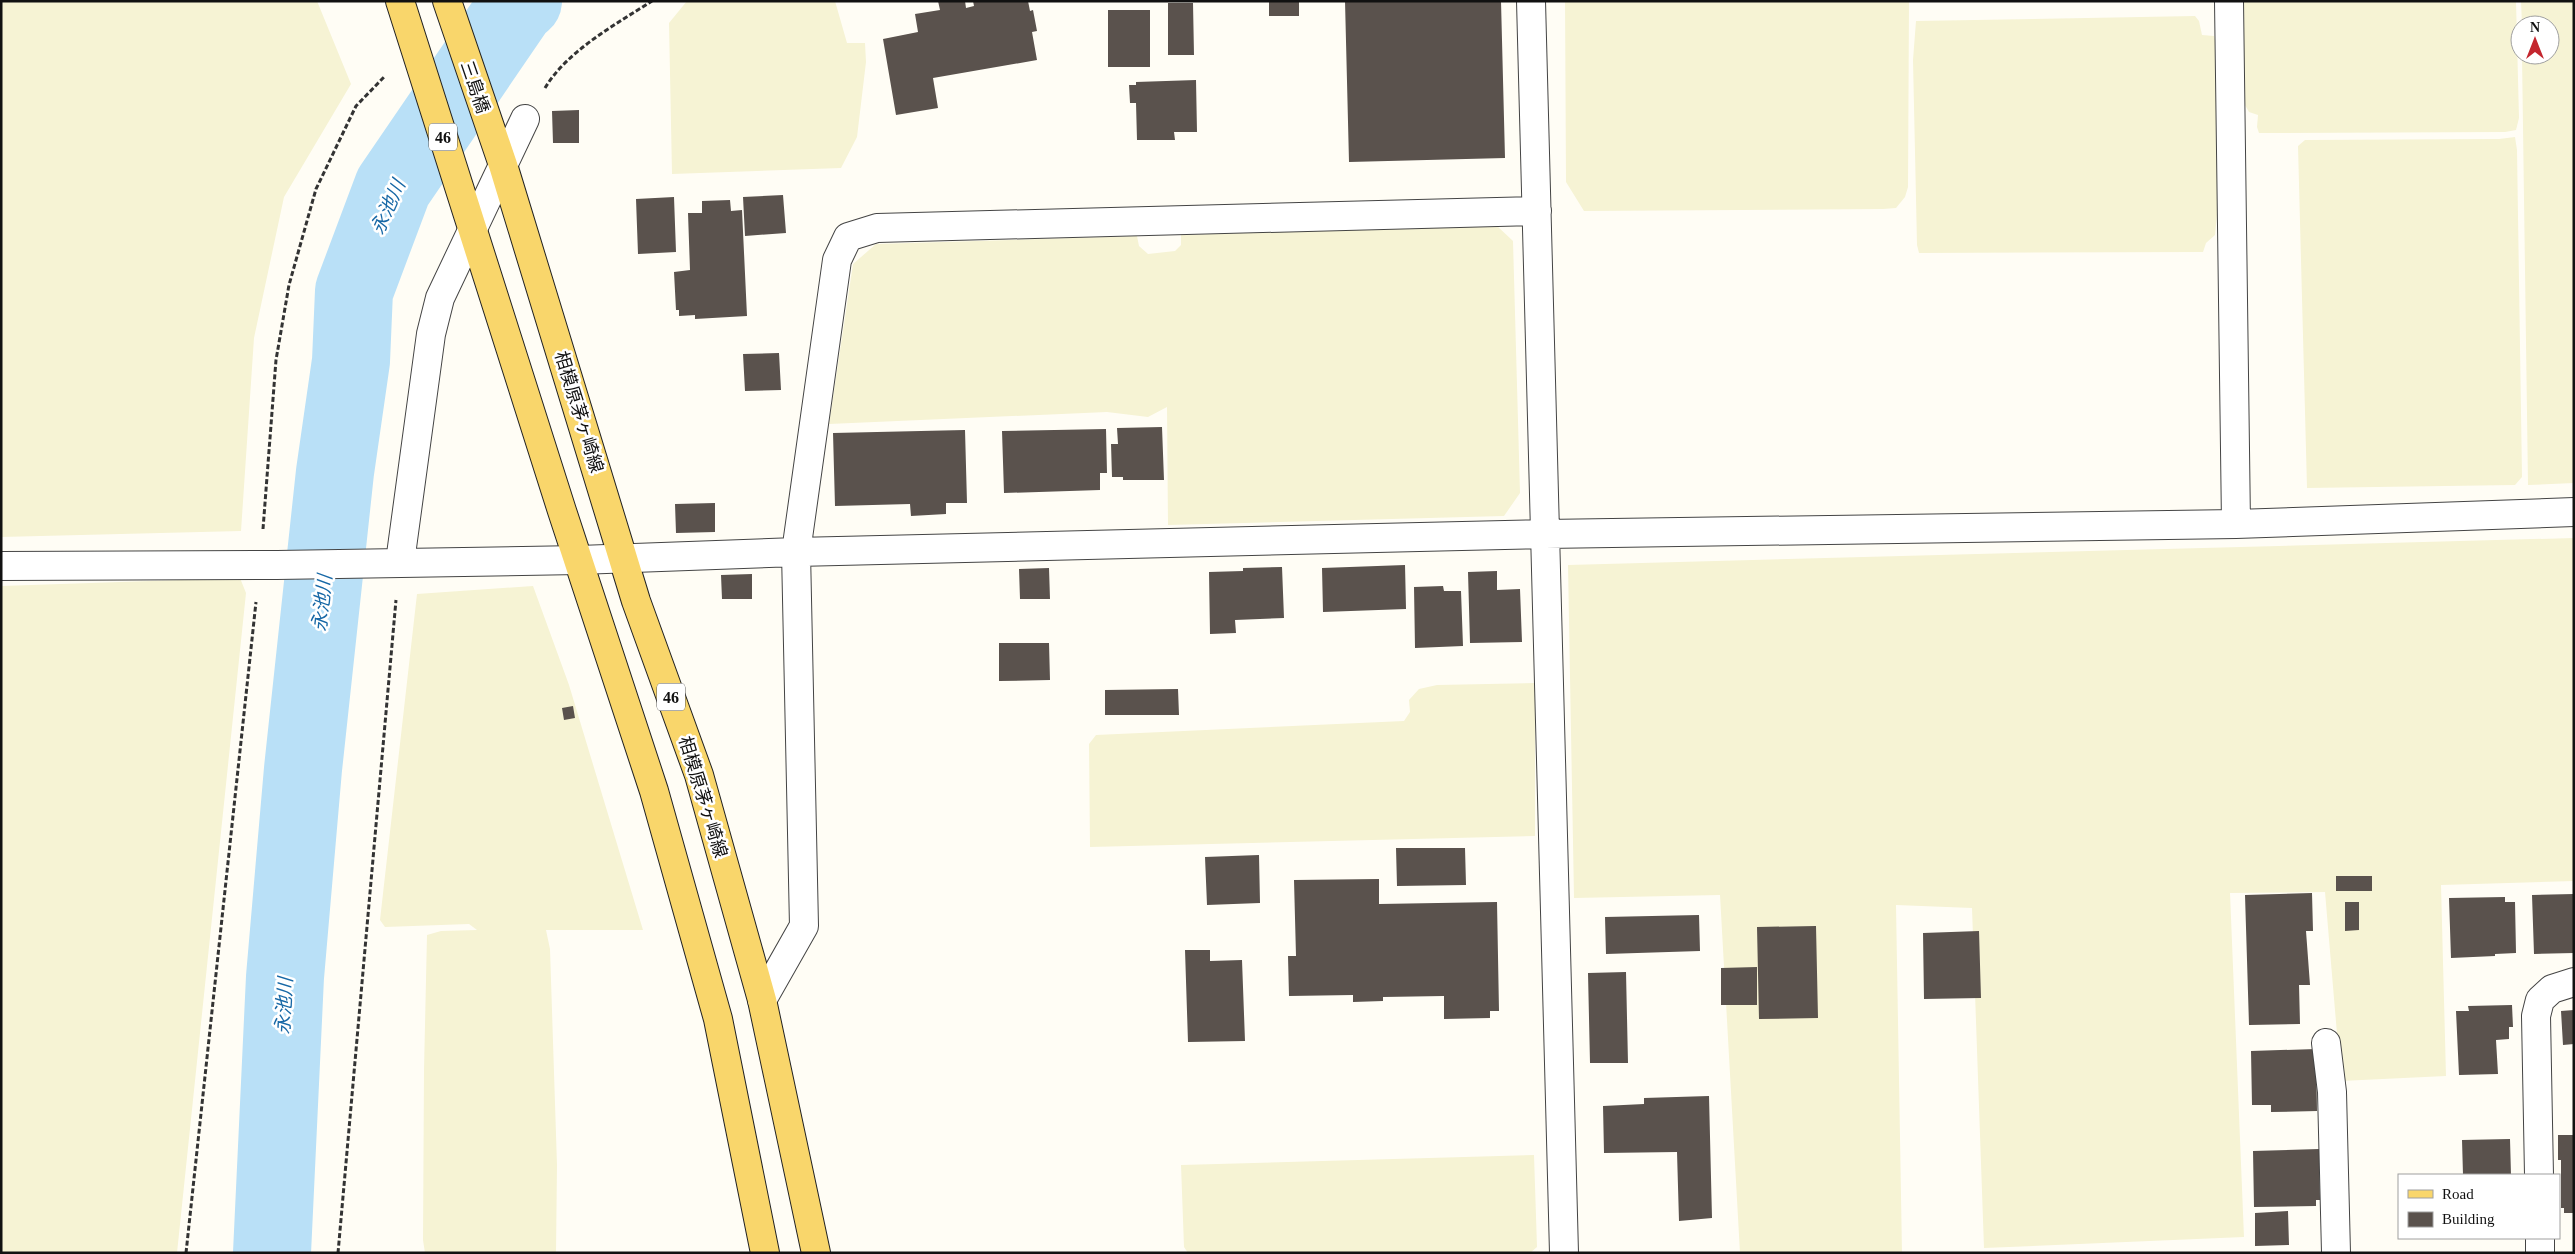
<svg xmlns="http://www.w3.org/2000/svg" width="2575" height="1254" font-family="'Times New Roman','Noto Sans JP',serif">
	<rect width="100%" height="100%" fill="#fffdf5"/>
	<path fill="#f6f3d4" d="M 1,1 L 317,1 L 351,84 L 284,197 L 254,338 L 241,531 L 1,537 Z
		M 687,1 L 835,1 L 847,43 L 865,43 L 866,62 L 857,137 L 841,168 L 672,174 L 669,23 Z
		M 1565,1 L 1909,1 L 1908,187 L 1905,197 L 1896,208 L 1883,209 L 1584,211 L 1566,182 Z
		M 2242,1 L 2516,1 L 2519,118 L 2516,130 L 2505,132 L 2259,133 L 2257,127 L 2258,115 L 2249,112 L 2245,105 Z
		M 2521,1 L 2574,1 L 2574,483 L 2528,485 L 2522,55 L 2550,55 L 2550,25 L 2522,25 Z
		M 2195,16 L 2199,21 L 2202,35 L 2214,36 L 2216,42 L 2218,205 L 2215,235 L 2206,243 L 2203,252 L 1919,253 L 1917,245 L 1913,60 L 1916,21 Z
		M 2515,137 L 2517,150 L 2522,477 L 2515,485 L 2307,488 L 2298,146 L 2305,140 L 2499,139 Z
		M 1496,225 L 1513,241 L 1520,493 L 1504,516 L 1168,525 L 1167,407 L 1148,417 L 1107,412 L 829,424 L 853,264 L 876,244 L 1137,236 L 1139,246 L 1148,254 L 1175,251 L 1181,245 L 1181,235 Z
		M 2574,538 L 2574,881 L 2441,885 L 2446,1076 L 2341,1081 L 2325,892 L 2230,893 L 2244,1237 L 1984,1248 L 1972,908 L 1896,905 L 1902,1253 L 1740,1253 L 1720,895 L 1574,898 L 1568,565 Z
		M 240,578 L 246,593 L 177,1253 L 1,1253 L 1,586 Z
		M 533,586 L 569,685 L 643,930 L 546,930 L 550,949 L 557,1165 L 556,1253 L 425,1253 L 423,1240 L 424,1070 L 427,935 L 441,931 L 477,930 L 469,924 L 385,927 L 380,920 L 417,594 Z
		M 1535,683 L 1535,836 L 1090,847 L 1089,744 L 1096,735 L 1404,721 L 1410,712 L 1409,700 L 1419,689 L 1437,685 Z
		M 1534,1155 L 1537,1247 L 1530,1253 L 1188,1253 L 1184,1247 L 1181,1165 Z"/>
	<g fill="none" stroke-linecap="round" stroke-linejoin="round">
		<path stroke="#b9e0f7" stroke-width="78" d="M 272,1253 L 285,977 L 303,769 L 335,472 L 351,361 L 354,291 L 393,187 L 516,7 L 523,1"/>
	</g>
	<path fill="#5a524d" d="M 938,1 L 965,1 L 966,8 L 974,6 L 973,1 L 1028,1 L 1030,11 L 1033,10 L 1037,31 L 1032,32 L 1037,60 L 933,78 L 938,108 L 896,115 L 883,39 L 918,32 L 915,14 L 940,10 Z
		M 1269,1 L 1299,1 L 1299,16 L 1269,16 Z
		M 1345,1 L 1501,1 L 1505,158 L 1349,162 Z
		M 1168,3 L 1193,3 L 1194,55 L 1168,55 Z
		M 1108,10 L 1150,10 L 1150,67 L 1108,67 Z
		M 1196,80 L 1197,132 L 1174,132 L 1175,140 L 1137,140 L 1136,103 L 1130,103 L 1129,85 L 1136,85 L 1136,82 Z
		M 579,110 L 579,143 L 553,143 L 552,111 Z
		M 783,195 L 786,233 L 745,236 L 743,197 Z
		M 674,197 L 676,252 L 638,254 L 636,199 Z
		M 730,200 L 731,211 L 742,210 L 747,316 L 695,319 L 695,315 L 679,316 L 679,310 L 676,310 L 674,272 L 690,270 L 688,213 L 702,213 L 702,201 Z
		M 779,353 L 781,390 L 745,391 L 743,354 Z
		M 1162,427 L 1164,480 L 1123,480 L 1123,477 L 1112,477 L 1111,444 L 1118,444 L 1117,428 Z
		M 1106,429 L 1107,473 L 1100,473 L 1100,490 L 1004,493 L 1002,431 Z
		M 965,430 L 967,503 L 946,503 L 946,514 L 911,516 L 910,504 L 835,506 L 833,433 Z
		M 715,503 L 715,532 L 676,533 L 675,504 Z
		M 1405,565 L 1406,609 L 1323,612 L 1322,568 Z
		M 1282,567 L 1284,618 L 1235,620 L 1236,633 L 1210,634 L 1209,572 L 1243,571 L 1243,568 Z
		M 1049,568 L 1050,599 L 1020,599 L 1019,569 Z
		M 1497,571 L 1497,590 L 1520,589 L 1522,642 L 1470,643 L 1468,572 Z
		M 752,574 L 752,599 L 722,599 L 721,575 Z
		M 1443,586 L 1444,591 L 1461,591 L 1463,646 L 1415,648 L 1414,587 Z
		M 999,643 L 1049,643 L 1050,680 L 999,681 Z
		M 1178,689 L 1179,715 L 1105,715 L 1105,690 Z
		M 573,706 L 575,718 L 564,720 L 562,708 Z
		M 1396,848 L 1465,848 L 1466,885 L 1397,886 Z
		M 1259,855 L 1260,903 L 1207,905 L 1205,857 Z
		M 2336,876 L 2372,876 L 2372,891 L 2336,891 Z
		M 1379,879 L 1379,904 L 1497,902 L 1499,1011 L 1490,1011 L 1490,1018 L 1444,1019 L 1444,996 L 1383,997 L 1383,1001 L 1353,1002 L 1353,995 L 1289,996 L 1288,956 L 1296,956 L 1294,880 Z
		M 2312,893 L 2313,931 L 2306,931 L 2310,985 L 2299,985 L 2300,1024 L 2249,1025 L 2245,895 Z
		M 2574,894 L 2574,953 L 2534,954 L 2532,895 Z
		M 2505,897 L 2505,902 L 2515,902 L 2516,953 L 2495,954 L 2495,956 L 2451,958 L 2449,898 Z
		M 2345,902 L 2359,902 L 2359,930 L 2345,931 Z
		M 1699,915 L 1700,951 L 1606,954 L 1605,917 Z
		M 1816,926 L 1818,1018 L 1759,1019 L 1757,927 Z
		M 1979,931 L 1981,998 L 1924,999 L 1923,933 Z
		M 1185,950 L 1210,950 L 1210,961 L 1242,960 L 1245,1041 L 1188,1042 Z
		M 1757,967 L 1757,1005 L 1721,1005 L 1721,968 Z
		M 1626,972 L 1628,1063 L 1590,1063 L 1588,973 Z
		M 2512,1005 L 2513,1027 L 2509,1027 L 2509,1039 L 2496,1040 L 2498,1074 L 2459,1075 L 2456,1011 L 2469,1011 L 2468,1006 Z
		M 2574,1010 L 2574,1044 L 2563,1045 L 2561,1011 Z
		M 2316,1049 L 2317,1111 L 2271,1112 L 2271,1105 L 2252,1105 L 2251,1051 Z
		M 1709,1096 L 1712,1218 L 1679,1221 L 1677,1152 L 1604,1153 L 1603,1106 L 1644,1104 L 1644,1098 Z
		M 2558,1135 L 2574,1135 L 2574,1213 L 2564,1213 L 2564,1208 L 2561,1208 L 2561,1160 L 2558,1160 Z
		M 2510,1139 L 2511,1175 L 2463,1175 L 2462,1140 Z
		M 2319,1149 L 2320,1200 L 2316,1200 L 2316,1206 L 2254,1207 L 2253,1151 Z
		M 2288,1211 L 2289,1245 L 2255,1246 L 2255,1213 Z"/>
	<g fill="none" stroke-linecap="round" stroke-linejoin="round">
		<defs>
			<path id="minor" d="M 1531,1 L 1564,1253
				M 2229,1 L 2236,524
				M 400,562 L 431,334 L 440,298 L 525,119
				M 1,566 L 277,565 L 579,560 L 796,552 L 1545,534 L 2236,524 L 2574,512
				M 762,1000 L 804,926 L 796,552 L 837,260 L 848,237 L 877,228 L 1537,211
				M 2326,1043 L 2332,1092 L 2336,1253
				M 2539,1175 L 2536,1016 L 2540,1000 L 2552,989 L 2574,982
				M 2540,1238 L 2540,1253"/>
			<path id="major" d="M 400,1 L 562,511 L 654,791 L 718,1019 L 765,1253
				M 447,1 L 503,165 L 636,601 L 699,775 L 762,1000 L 816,1253"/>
		</defs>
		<use href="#minor" stroke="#444" stroke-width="30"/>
		<use href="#major" stroke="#222" stroke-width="30"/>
		<path stroke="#333" stroke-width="3" stroke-dasharray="5 2.5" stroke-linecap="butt" d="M 545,88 C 567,51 616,24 652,1
			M 263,529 L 276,360 L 289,285 L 316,189 L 356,106 L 385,76
			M 186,1253 L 256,602
			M 338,1253 L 396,600"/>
		<use href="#minor" stroke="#fff" stroke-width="28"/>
		<use href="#major" stroke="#f9d66b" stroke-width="28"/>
	</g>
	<g text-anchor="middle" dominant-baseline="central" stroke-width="5" stroke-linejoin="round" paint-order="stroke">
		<g fill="#fff" stroke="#585858" stroke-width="1">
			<rect x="429" y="123.5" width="28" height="27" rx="4"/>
			<rect x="657" y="683.5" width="28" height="27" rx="4"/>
		</g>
		<g font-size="16" font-weight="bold" fill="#111">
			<text x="443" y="137">46</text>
			<text x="671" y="697">46</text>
		</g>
		<g font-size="18" fill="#111" stroke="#fff">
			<text transform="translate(475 87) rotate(71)">三島橋</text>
			<text transform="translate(579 412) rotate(73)">相模原茅ヶ崎線</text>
			<text transform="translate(703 797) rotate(73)">相模原茅ヶ崎線</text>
		</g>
		<g font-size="19" font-style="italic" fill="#1768a6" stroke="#fff">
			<text transform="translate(388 207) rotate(-66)">永池川</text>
			<text transform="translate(322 603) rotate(-84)">永池川</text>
			<text transform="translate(284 1006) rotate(-87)">永池川</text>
		</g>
	</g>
	<rect width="2575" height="1254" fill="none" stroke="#111111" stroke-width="5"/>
	<rect x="2398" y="1174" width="162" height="65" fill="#ffffff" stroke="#a0a0a0"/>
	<rect x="2408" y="1190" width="25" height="8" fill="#f9d66b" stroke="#a0a0a0"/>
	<text x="2442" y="1199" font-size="15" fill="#111111">Road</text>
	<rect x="2408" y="1212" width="25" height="15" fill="#5a524d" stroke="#a0a0a0"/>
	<text x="2442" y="1224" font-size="15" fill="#111111">Building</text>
	<g transform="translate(2535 40)"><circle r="24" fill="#ffffff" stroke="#a0a0a0"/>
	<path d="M0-4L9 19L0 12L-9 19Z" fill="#c4262e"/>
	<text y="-8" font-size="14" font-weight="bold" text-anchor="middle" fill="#111111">N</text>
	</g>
</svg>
